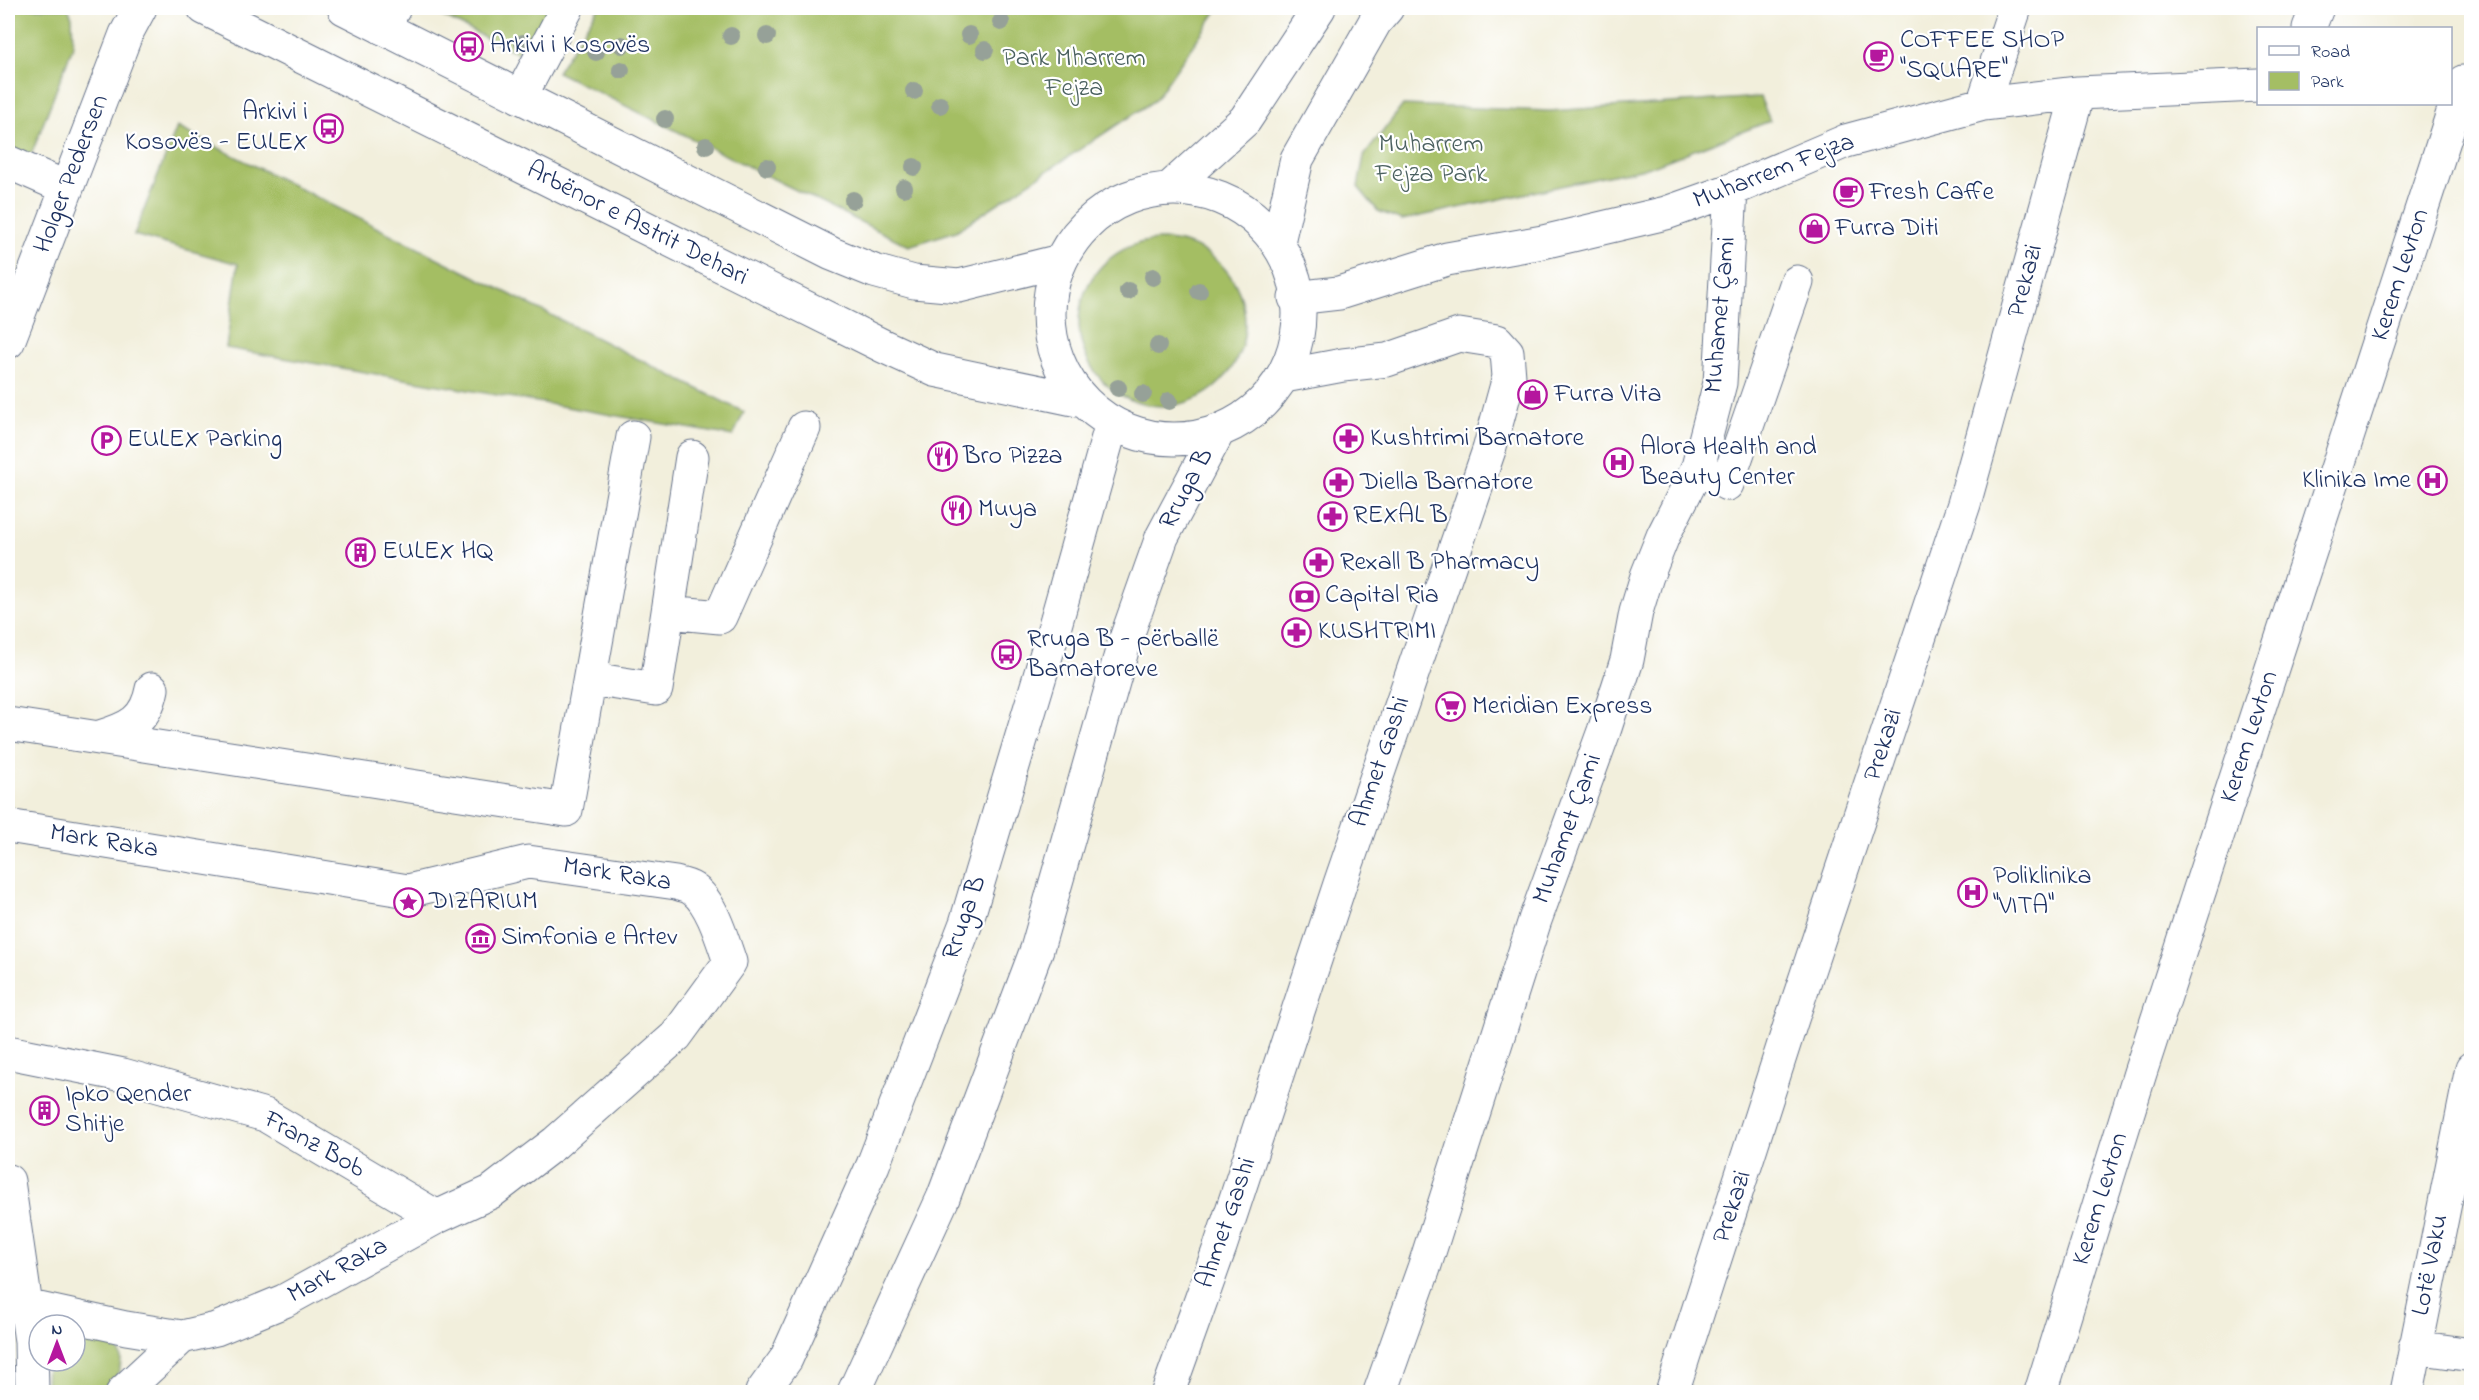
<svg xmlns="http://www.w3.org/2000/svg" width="2479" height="1400" font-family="'Indie Flower',sans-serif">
	<rect width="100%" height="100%" fill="#fff"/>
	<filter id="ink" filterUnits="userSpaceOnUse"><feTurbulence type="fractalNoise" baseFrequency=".0167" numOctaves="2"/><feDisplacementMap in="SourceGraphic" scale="12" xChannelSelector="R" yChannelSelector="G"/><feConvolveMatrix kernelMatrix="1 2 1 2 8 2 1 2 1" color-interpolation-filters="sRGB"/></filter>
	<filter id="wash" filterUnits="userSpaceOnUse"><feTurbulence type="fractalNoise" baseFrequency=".008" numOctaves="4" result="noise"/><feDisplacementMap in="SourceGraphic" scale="24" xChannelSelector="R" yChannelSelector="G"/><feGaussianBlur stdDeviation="1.35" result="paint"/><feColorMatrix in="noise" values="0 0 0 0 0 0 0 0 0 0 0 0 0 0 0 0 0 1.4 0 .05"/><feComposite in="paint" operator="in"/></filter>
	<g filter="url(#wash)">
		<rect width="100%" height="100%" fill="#f2efdc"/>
		<path fill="#a4be64" stroke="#607661" stroke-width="1.5" d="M 8,8 L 68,8 L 72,17 L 73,46 L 30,158 L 8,150 Z
			M 426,8 L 549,8 L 532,40 L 517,53 Z
			M 598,8 L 1219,8 L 1155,100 L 956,231 L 909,246 L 557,72 Z
			M 1760,97 L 1770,121 L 1650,167 L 1402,220 L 1378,211 L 1358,187 L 1364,156 L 1403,105 L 1549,111 Z
			M 177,127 L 744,412 L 733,436 L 226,348 L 238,264 L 134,235 Z
			M1079 323a83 83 0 1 1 166 0a83 83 0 1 1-166 0Z
			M 75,1328 L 113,1337 C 120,1349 124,1360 118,1373 C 106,1400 70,1391 46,1388 L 47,1361 L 75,1361 Z"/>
	</g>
	<g filter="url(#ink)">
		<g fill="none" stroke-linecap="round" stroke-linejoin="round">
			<defs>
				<path id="minor" d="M 383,28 L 394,8
					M 2309,28 L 2317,8
					M 520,97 L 567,8
					M 1983,104 L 2015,8
					M 8,162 L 67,188
					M 1295,298 L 1339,293 L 1447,259 L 1543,242 L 1666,213 L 1731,190 L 1846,141 L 1983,104 L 2078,93 L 2258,85
					M 8,342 L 126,34 L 140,8
					M 1698,467 L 1727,484 L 1797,282
					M 668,612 L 720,617 L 804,428
					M 591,679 L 656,689 L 692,457
					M 8,724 L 566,810 L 633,437
					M 100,737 C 129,728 146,721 152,689
					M 8,826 L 408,891 L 528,862 L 676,883 C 681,885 690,886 694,890 C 712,903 723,942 730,962 L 676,1036 L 555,1143 L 491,1192 L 437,1217 L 284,1301 L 216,1329 L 182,1337
					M 8,1052 L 123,1075 L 265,1115 L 437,1217
					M 8,1181 L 31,1341 L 32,1392
					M 26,1306 L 126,1328 L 182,1337 L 123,1392
					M 2415,1347 L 2472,1355
					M 1168,1392 L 1220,1247 L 1340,884 L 1489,450 L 1509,377 L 1507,352 L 1497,341 L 1459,335 L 1387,360 L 1343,365 L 1284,376
					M 1380,1392 L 1424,1268 L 1535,920 L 1604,731 L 1627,660 L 1636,612 L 1647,576 L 1663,536 L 1698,467 L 1720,383 L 1731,190
					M 1672,1392 L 1792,1019 L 1964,504 L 2078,93
					M 2041,1392 L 2140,1073 L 2463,82
					M 2407,1392 L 2472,1068"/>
				<path id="major" d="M 204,8 L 883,346 L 935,370 L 1083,401
					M 344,8 L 832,254 L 874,271 L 914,282 L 959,286 L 1060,261
					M1049 314a125 125 0 1 1 250 0a125 125 0 1 1-250 0Z
					M 1169,189 L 1245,120 L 1319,8
					M 1278,242 L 1297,159 L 1375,22 L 1387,8
					M 762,1392 L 786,1359 L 873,1165 L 966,923 L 1054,629 L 1112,423
					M 854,1392 L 943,1198 L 1037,949 L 1123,647 L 1162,537 L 1218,432"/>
			</defs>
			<use href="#minor" stroke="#66728a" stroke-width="35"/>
			<use href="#major" stroke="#66728a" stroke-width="35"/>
			<use href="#minor" stroke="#fff" stroke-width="33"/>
			<use href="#major" stroke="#fff" stroke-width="33"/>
		</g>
		<g fill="#96a198">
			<circle cx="1001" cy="22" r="9"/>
			<circle cx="969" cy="35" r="9"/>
			<circle cx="731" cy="36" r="9"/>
			<circle cx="767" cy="36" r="9"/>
			<circle cx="523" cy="43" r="9"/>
			<circle cx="622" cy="45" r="9"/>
			<circle cx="985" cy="50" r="9"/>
			<circle cx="596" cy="52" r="9"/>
			<circle cx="621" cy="70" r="9"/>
			<circle cx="914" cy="91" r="9"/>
			<circle cx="940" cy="105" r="9"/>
			<circle cx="665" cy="119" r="9"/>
			<circle cx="706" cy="146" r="9"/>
			<circle cx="767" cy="167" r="9"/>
			<circle cx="914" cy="167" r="9"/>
			<circle cx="904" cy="188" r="9"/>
			<circle cx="853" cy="200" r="9"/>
			<circle cx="1153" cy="277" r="9"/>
			<circle cx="1128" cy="291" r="9"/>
			<circle cx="1199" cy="291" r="9"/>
			<circle cx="1158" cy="346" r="9"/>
			<circle cx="1118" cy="388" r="9"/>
			<circle cx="1143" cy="394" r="9"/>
			<circle cx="1169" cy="401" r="9"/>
		</g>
	</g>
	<defs>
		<symbol id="bus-ring" viewBox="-11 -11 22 22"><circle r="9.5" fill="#fff" stroke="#b5179e" stroke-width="1.5"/><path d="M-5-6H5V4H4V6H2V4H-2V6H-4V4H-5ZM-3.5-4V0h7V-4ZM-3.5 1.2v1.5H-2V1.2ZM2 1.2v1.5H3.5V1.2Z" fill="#b5179e"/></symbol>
		<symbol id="cafe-ring" viewBox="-11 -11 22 22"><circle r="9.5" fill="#fff" stroke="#b5179e" stroke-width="1.5"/><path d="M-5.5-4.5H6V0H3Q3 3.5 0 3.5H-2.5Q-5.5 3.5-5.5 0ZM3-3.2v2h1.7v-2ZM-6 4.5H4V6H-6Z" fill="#b5179e"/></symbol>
		<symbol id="shop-ring" viewBox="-11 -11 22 22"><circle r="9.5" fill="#fff" stroke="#b5179e" stroke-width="1.5"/><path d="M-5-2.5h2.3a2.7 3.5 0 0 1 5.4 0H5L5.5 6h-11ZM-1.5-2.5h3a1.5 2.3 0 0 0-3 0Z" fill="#b5179e"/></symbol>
		<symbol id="pharmacy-ring" viewBox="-11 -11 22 22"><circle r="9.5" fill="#fff" stroke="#b5179e" stroke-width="1.5"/><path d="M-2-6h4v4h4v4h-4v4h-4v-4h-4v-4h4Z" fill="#b5179e"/></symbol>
		<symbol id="parking-ring" viewBox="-11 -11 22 22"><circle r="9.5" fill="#fff" stroke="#b5179e" stroke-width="1.5"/><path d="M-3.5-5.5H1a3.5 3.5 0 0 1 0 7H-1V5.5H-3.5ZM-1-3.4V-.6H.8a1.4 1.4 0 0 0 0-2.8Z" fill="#b5179e"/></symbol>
		<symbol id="restaurant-ring" viewBox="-11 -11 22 22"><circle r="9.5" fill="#fff" stroke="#b5179e" stroke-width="1.5"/><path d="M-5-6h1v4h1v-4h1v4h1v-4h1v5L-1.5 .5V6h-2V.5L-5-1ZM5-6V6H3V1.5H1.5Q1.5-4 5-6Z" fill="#b5179e"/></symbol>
		<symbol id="hospital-ring" viewBox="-11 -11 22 22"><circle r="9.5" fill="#fff" stroke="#b5179e" stroke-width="1.5"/><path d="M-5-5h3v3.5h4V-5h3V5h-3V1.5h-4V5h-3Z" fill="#b5179e"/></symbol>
		<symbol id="building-ring" viewBox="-11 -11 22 22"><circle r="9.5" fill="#fff" stroke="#b5179e" stroke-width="1.5"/><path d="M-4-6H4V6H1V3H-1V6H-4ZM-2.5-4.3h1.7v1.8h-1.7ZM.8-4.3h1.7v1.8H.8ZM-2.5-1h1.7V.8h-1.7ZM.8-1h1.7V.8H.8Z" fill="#b5179e"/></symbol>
		<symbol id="bank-ring" viewBox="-11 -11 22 22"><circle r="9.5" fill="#fff" stroke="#b5179e" stroke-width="1.5"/><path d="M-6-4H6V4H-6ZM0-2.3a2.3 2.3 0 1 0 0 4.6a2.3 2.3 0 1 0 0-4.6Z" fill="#b5179e"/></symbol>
		<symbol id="supermarket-ring" viewBox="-11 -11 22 22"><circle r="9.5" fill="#fff" stroke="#b5179e" stroke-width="1.5"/><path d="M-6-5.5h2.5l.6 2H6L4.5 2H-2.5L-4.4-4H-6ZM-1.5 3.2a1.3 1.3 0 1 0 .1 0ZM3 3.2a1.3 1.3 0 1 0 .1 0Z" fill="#b5179e"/></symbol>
		<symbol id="sight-ring" viewBox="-11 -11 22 22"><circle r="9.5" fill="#fff" stroke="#b5179e" stroke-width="1.5"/><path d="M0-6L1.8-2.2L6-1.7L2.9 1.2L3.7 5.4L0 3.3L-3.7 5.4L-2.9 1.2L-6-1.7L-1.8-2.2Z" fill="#b5179e"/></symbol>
		<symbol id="museum-ring" viewBox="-11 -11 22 22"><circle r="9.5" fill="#fff" stroke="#b5179e" stroke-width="1.5"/><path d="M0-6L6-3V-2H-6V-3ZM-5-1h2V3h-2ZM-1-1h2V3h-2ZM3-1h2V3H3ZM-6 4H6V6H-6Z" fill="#b5179e"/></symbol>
	</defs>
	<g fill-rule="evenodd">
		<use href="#bus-ring" x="452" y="30" width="33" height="33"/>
		<use href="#cafe-ring" x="1862" y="40" width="33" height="33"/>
		<use href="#bus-ring" x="312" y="112" width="33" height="33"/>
		<use href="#cafe-ring" x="1832" y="176" width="33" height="33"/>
		<use href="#shop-ring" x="1798" y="212" width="33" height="33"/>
		<use href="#shop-ring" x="1516" y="378" width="33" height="33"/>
		<use href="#pharmacy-ring" x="1332" y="422" width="33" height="33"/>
		<use href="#parking-ring" x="90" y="424" width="33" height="33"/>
		<use href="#restaurant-ring" x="926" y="440" width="33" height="33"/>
		<use href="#hospital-ring" x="1602" y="446" width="33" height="33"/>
		<use href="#hospital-ring" x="2416" y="464" width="33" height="33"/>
		<use href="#pharmacy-ring" x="1322" y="466" width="33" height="33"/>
		<use href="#restaurant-ring" x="940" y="494" width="33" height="33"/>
		<use href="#pharmacy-ring" x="1316" y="500" width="33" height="33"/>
		<use href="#building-ring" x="344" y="536" width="33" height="33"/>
		<use href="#pharmacy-ring" x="1302" y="546" width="33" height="33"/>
		<use href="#bank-ring" x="1288" y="580" width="33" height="33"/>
		<use href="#pharmacy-ring" x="1280" y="616" width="33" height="33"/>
		<use href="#bus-ring" x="990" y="638" width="33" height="33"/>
		<use href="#supermarket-ring" x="1434" y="690" width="33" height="33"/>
		<use href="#hospital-ring" x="1956" y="876" width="33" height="33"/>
		<use href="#sight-ring" x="392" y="886" width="33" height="33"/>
		<use href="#museum-ring" x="464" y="922" width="33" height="33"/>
		<use href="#building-ring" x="28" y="1094" width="33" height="33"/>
	</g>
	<g text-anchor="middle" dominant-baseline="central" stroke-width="4.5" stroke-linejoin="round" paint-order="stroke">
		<g font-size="26" fill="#1b2f5e" stroke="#fff" text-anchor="start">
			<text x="1900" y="41">COFFEE SHOP<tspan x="1900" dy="30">"SQUARE"</tspan></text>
			<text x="490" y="46">Arkivi i Kosovës</text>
			<text x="308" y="113" text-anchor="end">Arkivi i<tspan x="308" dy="30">Kosovës - EULEX</tspan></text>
			<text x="1869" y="193">Fresh Caffe</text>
			<text x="1835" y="229">Furra Diti</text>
			<text x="1554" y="395">Furra Vita</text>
			<text x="1370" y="439">Kushtrimi Barnatore</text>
			<text x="127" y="440">EULEX Parking</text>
			<text x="1640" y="448">Alora Health and<tspan x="1640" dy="30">Beauty Center</tspan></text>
			<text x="963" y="457">Bro Pizza</text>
			<text x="2411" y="481" text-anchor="end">Klinika Ime</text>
			<text x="1360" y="483">Diella Barnatore</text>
			<text x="978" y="510">Muya</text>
			<text x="1353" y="516">REXAL B</text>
			<text x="382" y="552">EULEX HQ</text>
			<text x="1340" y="563">Rexall B Pharmacy</text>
			<text x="1325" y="596">Capital Ria</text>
			<text x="1318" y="632">KUSHTRIMI</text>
			<text x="1027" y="640">Rruga B - përballë<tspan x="1027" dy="30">Barnatoreve</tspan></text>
			<text x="1472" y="707">Meridian Express</text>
			<text x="1993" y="877">Poliklinika<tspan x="1993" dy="30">"VITA"</tspan></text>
			<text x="429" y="902">DIZARIUM</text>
			<text x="501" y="938">Simfonia e Artev</text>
			<text x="65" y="1095">Ipko Qender<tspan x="65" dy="30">Shitje</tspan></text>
		</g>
		<g font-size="26" fill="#4b6160" stroke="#fff">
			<text x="1074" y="59">Park Mharrem<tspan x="1074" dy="30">Fejza</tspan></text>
			<text x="1431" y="145">Muharrem<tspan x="1431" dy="30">Fejza Park</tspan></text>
		</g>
		<g font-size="26" fill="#1b2f5e" stroke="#fff">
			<text transform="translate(1774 172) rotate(-21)">Muharrem Fejza</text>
			<text transform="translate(72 174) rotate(-69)">Holger Pedersen</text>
			<text transform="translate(637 224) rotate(27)">Arbënor e Astrit Dehari</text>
			<text transform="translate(2401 275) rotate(-72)">Kerem Levton</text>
			<text transform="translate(2026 281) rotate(-75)">Prekazi</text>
			<text transform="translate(1721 315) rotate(-85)">Muhamet Çami</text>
			<text transform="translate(1187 489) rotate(-62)">Rruga B</text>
			<text transform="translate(2250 737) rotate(-72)">Kerem Levton</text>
			<text transform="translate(1884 745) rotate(-72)">Prekazi</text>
			<text transform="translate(1381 762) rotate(-71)">Ahmet Gashi</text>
			<text transform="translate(1568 829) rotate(-70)">Muhamet Çami</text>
			<text transform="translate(104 842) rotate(9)">Mark Raka</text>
			<text transform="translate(617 875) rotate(9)">Mark Raka</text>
			<text transform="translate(965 918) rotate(-71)">Rruga B</text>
			<text transform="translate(314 1145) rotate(29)">Franz Bob</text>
			<text transform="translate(2101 1199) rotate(-73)">Kerem Levton</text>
			<text transform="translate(1733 1207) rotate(-72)">Prekazi</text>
			<text transform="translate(1227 1223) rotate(-71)">Ahmet Gashi</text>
			<text transform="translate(2431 1265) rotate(-79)">Lotë Vaku</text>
			<text transform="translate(338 1271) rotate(-29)">Mark Raka</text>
		</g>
	</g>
	<rect width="2479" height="1400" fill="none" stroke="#fff" stroke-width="30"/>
	<rect x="2257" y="27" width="195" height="78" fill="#ffffff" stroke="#a4acbf" stroke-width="1.5"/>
	<rect x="2269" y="46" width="30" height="9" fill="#ffffff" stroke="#a4acbf" stroke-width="1.5"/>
	<text x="2311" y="57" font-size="18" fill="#1b2f5e">Road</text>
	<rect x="2269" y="72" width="30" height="18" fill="#a4be64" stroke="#a4acbf" stroke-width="1.5"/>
	<text x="2311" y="87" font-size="18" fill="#1b2f5e">Park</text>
	<g transform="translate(57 1343)"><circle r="28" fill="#ffffff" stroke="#a4acbf" stroke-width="1.5"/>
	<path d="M0-4.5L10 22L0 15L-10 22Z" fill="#b5179e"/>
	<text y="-9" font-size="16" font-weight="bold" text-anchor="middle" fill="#1b2f5e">N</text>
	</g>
</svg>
